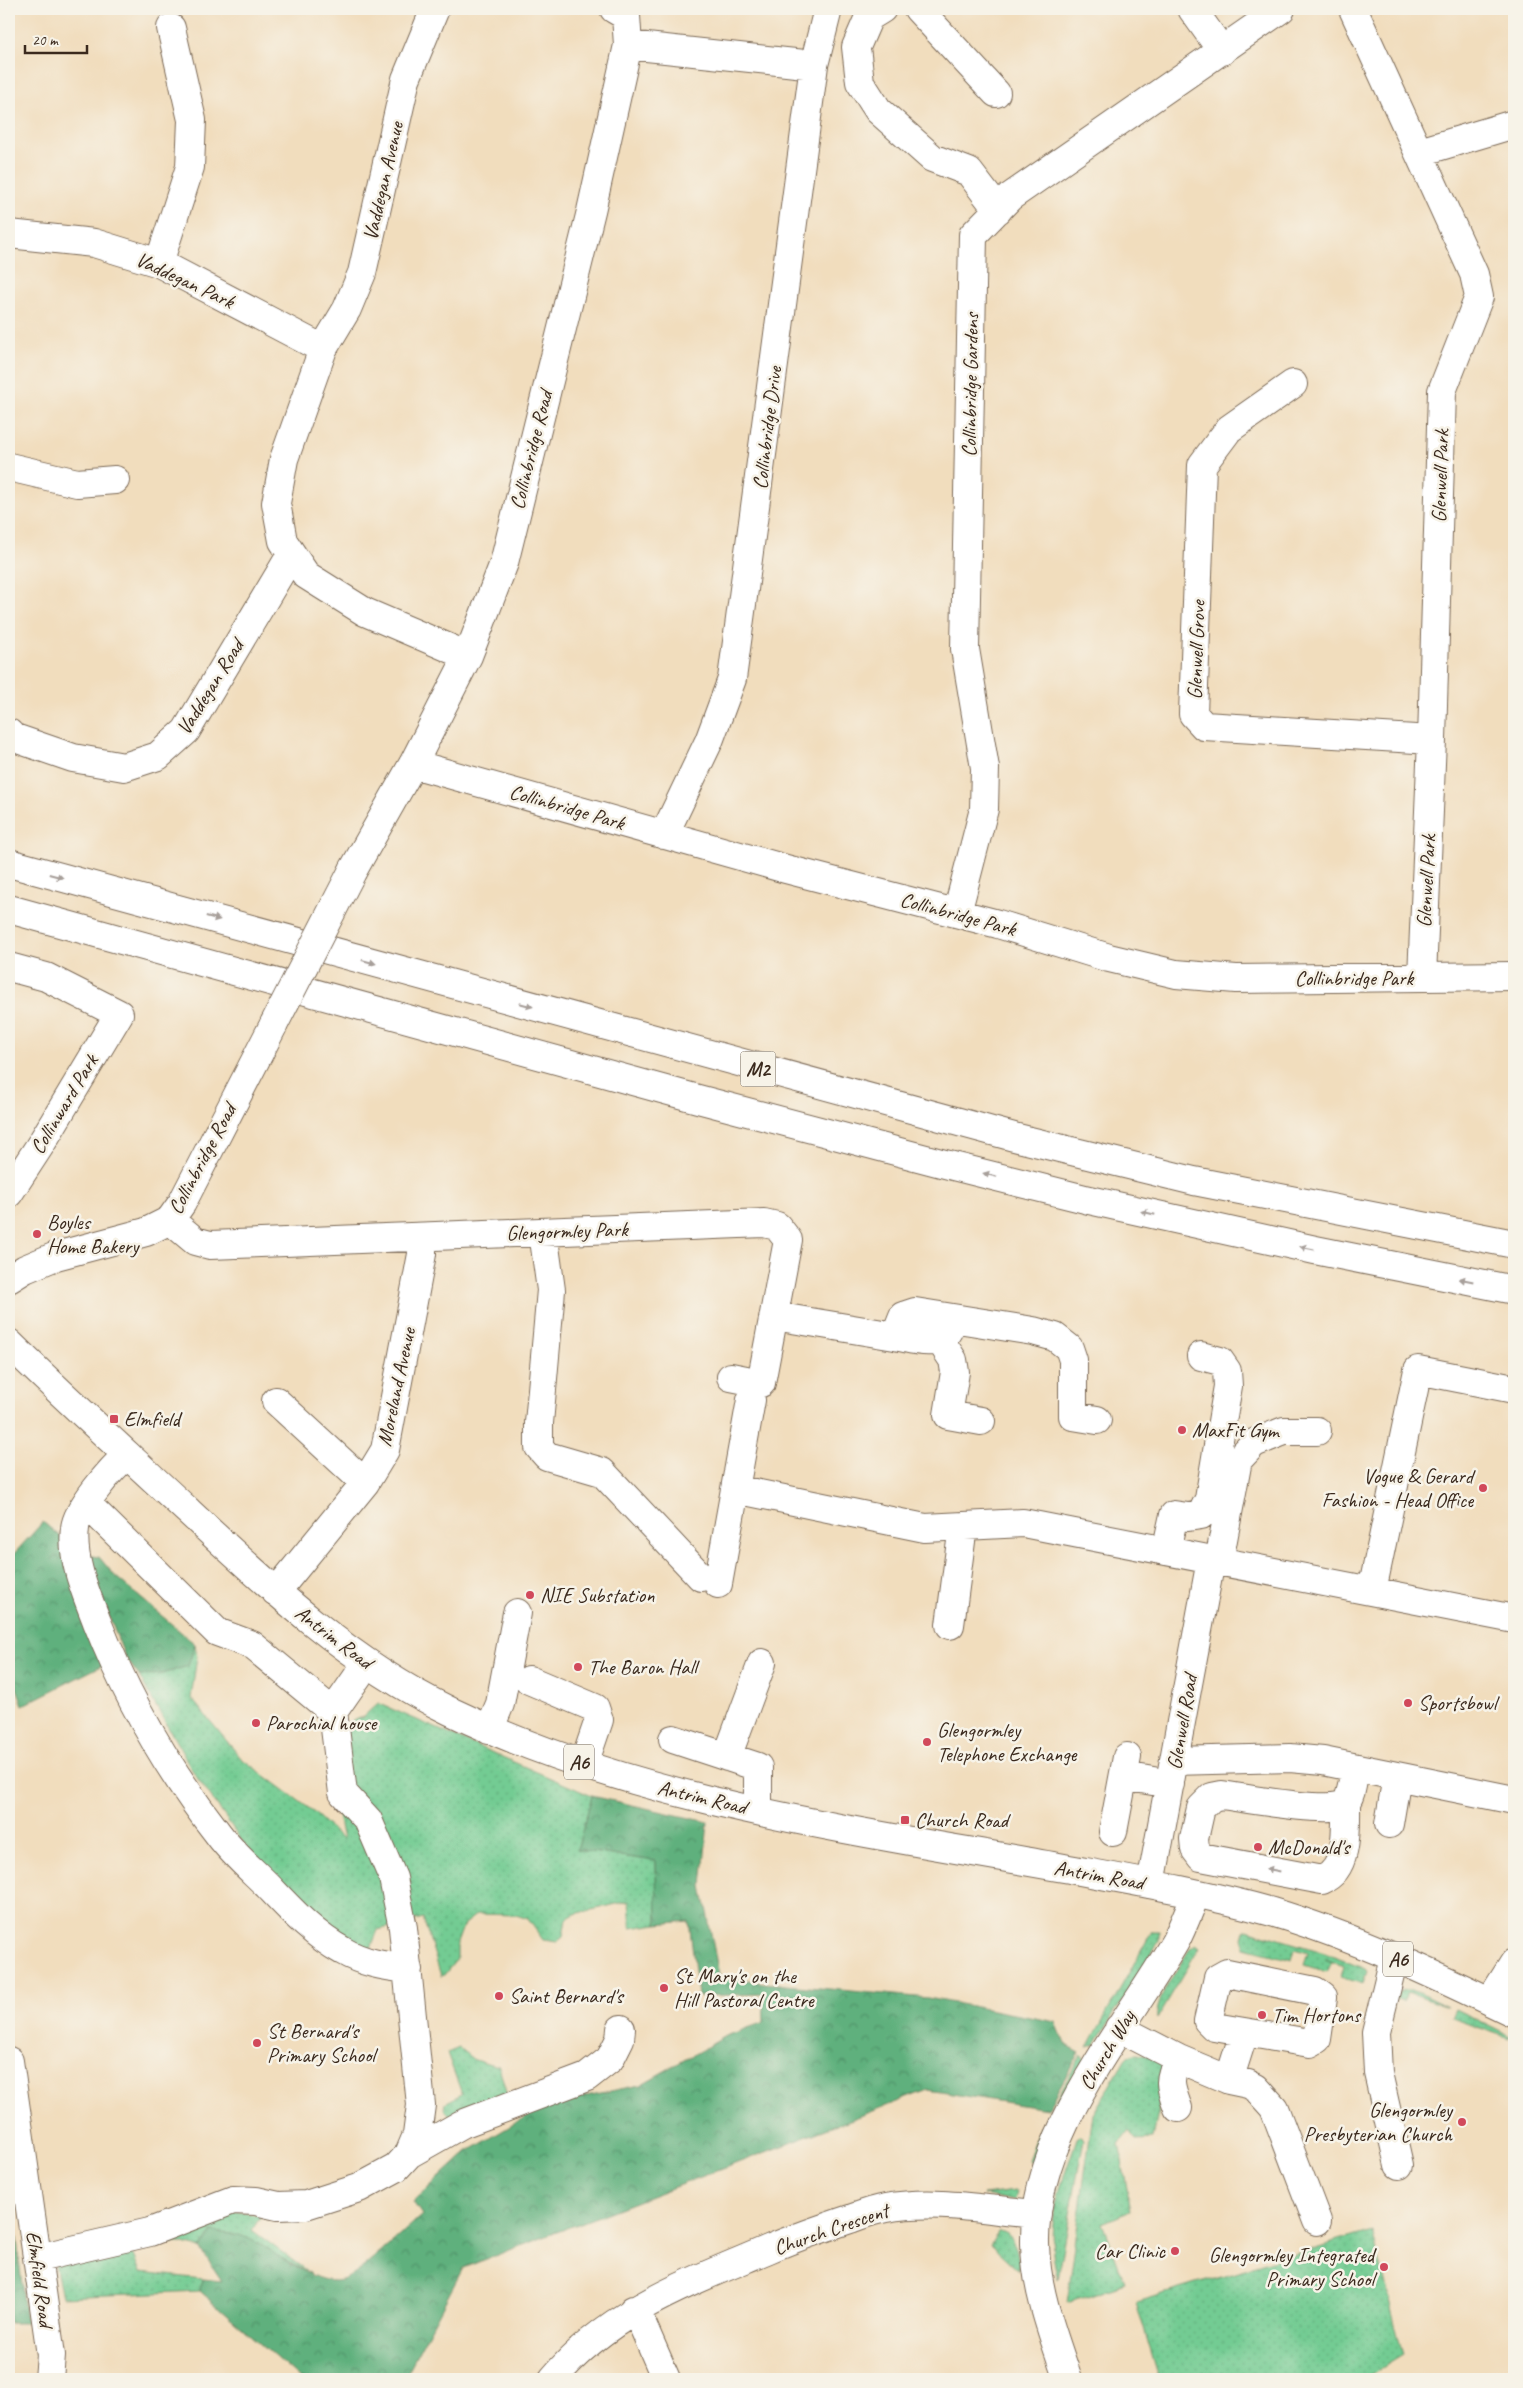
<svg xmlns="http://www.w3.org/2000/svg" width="1523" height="2388" font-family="Caveat,sans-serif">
	<defs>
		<pattern id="grass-dots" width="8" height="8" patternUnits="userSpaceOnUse" patternTransform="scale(1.25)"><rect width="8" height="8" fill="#73cc93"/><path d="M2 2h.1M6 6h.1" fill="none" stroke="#64af7e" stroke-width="1.8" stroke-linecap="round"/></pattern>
		<pattern id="forest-crowns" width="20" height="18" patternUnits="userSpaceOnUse" patternTransform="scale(1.25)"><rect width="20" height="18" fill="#5eb07d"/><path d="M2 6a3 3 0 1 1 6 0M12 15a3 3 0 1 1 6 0" fill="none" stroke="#4f8f66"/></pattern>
	</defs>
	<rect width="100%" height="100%" fill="#f7f3e8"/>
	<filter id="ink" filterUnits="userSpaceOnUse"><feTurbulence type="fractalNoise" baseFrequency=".02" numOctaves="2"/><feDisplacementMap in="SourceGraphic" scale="10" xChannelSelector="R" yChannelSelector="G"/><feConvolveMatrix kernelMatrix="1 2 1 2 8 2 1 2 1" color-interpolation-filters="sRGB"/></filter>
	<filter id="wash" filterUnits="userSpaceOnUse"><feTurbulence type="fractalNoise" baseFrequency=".0096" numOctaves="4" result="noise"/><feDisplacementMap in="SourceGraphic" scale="20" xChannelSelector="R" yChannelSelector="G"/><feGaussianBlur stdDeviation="1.12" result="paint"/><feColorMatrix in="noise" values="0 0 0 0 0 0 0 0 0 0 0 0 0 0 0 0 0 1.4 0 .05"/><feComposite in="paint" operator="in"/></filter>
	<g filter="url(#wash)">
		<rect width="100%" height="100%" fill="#f1ddbd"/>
		<path fill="url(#grass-dots)" stroke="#577b58" d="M 195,1644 L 197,1657 L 191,1698 L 241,1758 L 310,1809 L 343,1840 L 332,1787 L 335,1728 L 363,1717 L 378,1703 L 592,1796 L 577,1850 L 656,1861 L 657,1924 L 631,1928 L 629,1901 L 575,1914 L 566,1919 L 563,1937 L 557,1942 L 543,1940 L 528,1919 L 516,1915 L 477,1914 L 464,1924 L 457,1943 L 457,1959 L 444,1975 L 441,1976 L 423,1918 L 378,1930 L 371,1948 L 361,1952 L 329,1932 L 265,1873 L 195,1775 L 139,1676 L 162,1674 L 188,1666 Z
			M 1247,1929 L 1325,1953 L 1365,1969 L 1367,1971 L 1363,1984 L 1341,1977 L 1344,1966 L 1325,1959 L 1332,1962 L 1327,1972 L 1304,1965 L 1308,1953 L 1295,1949 L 1292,1960 L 1245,1948 L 1242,1938 L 1244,1931 Z
			M 1152,1931 L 1159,1931 L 1159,1940 L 1153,1951 L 1095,2045 L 1088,2047 Z
			M 1196,1944 L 1200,1947 L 1157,2019 C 1154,2000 1180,1966 1190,1948 Z
			M 1404,1990 L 1412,1990 L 1448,2007 L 1408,1993 L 1403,2002 L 1394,1999 L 1398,1993 Z
			M 1455,2009 L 1510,2036 L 1509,2038 L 1451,2018 Z
			M 459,2048 L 474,2060 L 499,2066 L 507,2095 L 452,2117 L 444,2109 L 445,2103 L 462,2094 L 447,2053 Z
			M 1137,2053 L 1154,2056 L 1166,2069 L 1153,2139 L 1136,2140 L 1129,2131 L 1119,2144 L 1131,2211 L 1102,2223 L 1125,2283 L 1067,2303 L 1093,2114 L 1127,2057 Z
			M 1081,2055 L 1086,2060 L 1055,2117 L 1047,2116 Z
			M 1041,2126 L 1048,2129 L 1035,2163 L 1028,2160 Z
			M 1080,2135 L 1084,2139 L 1058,2279 C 1043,2222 1060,2191 1077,2138 Z
			M 1017,2191 L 1015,2201 L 983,2195 L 1015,2191 Z
			M 234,2211 L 261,2216 L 252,2230 L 311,2274 L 240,2236 L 212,2232 L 200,2248 L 179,2243 L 158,2243 Z
			M 1372,2231 L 1404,2355 L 1365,2379 L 1159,2379 L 1136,2302 Z
			M 999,2232 C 1017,2236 1019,2256 1019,2271 L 990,2244 Z
			M 131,2248 L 141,2272 L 202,2279 L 200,2291 L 62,2297 L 55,2264 Z"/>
		<path fill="url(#forest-crowns)" stroke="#4c6d4e" d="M 43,1522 L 63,1539 L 103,1665 L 23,1705 L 9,1666 L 9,1559 Z
			M 85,1555 L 99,1557 L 115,1576 L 195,1644 L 188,1666 L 162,1674 L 139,1676 L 125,1657 Z
			M 592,1796 L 708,1822 L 702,1886 L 719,1975 L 764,1983 L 928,1998 L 1056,2022 L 1065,2044 L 1080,2052 L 1047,2109 L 928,2090 L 463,2268 L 404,2379 L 300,2379 L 200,2291 L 202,2279 L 222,2281 L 200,2248 L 212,2232 C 221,2233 230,2233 239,2235 C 268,2243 312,2288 342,2280 C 358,2276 407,2228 422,2215 L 413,2202 L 467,2152 L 547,2104 L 640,2085 L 726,2036 L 764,2022 L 763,1994 L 698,1996 L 689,1921 L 657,1924 L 656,1861 L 577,1850 Z
			M 12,2224 L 17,2239 L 26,2323 L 9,2323 L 9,2225 Z"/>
	</g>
	<g filter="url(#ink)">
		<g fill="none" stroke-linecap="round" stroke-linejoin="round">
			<defs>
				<path id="minor" d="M 435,9 L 406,79 L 362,273 L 347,309 L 323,349 L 284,459 L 276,503 L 283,541 L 306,575 L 365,612 L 468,656
					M 882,9 L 869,17 L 856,47 L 860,82 L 878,110 L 932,158 L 969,172 L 998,210
					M 918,9 L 996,93
					M 1192,9 L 1222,51
					M 1353,9 L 1474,274 L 1479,297 L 1442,391 L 1432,740 L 1422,977
					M 628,45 L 814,65
					M 1420,152 L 1514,124
					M 9,234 L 94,243 L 159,263 L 323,349
					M 159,263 L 190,167 L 192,120 L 171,28
					M 1293,384 L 1229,429 L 1202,465 L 1193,714 L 1204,726 L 1432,740
					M 9,467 L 77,483 L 115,480
					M 9,733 L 12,737 L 73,758 L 124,767 L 158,756 L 186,731 L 291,555
					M 413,764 L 786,869 L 998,924 L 1109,958 L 1176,974 L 1236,979 L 1514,976
					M 664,835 L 709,741 L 732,679 L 814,65 L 828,9
					M 353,870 L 413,764 L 468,656 L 504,563 L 591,211 L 628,45 L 626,16 L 614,9
					M 957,913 L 984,809 L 985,768 L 965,649 L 973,235 L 1010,197 L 1281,9
					M 9,967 L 46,977 L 119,1014 L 41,1144 L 9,1193
					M 170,1220 L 195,1241 L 210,1245 L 764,1223 L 777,1226 L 788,1240 L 761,1383 L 731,1377
					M 543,1232 L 551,1290 L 539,1423 L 539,1447 L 547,1456 L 602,1472 L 701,1577
					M 9,1279 L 25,1269 L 56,1256 L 146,1232 L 170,1220 L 182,1203 L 274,1024
					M 774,1316 L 895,1336 L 903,1316 L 915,1312 L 1033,1331 L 1055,1337 L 1069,1348 L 1073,1360 L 1073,1416 L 1097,1420
					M 895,1336 C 916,1340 941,1350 951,1325
					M 940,1340 L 953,1360 L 955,1372 L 948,1415 L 981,1421
					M 276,1401 L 365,1483
					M 127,1455 C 112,1468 77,1508 75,1528 C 71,1560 86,1593 97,1622 C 127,1698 169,1771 219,1835 C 233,1854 252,1870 269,1887 C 291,1910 314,1935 343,1951 C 363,1963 385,1966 408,1969
					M 735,1489 L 925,1528 L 1023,1523 L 1514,1619
					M 87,1504 L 217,1632 L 252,1645 L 333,1712
					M 1166,1551 L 1174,1515 L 1188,1517 L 1201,1515 L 1209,1499 L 1228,1386 L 1227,1371 L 1220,1361 L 1201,1356
					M 1219,1561 L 1238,1460 L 1254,1443 L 1284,1431 L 1317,1431
					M 718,1584 L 751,1400
					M 1372,1591 L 1418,1370 L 1514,1389
					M 276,1592 L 365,1483 L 385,1450 L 422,1254 L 422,1237
					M 950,1625 L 963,1526
					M 529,1680 L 595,1708 L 599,1720 L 584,1764
					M 489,1730 L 500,1704 L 517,1613
					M 673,1739 L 758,1767 L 758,1810
					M 727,1757 L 762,1663
					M 1174,1761 L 1290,1758 L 1323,1761 L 1514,1800
					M 1124,1776 L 1170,1784
					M 1346,1803 C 1346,1828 1349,1869 1322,1880 L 1201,1857 L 1195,1849 L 1194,1839 L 1201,1808 L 1212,1797 L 1222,1795 C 1243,1798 1331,1814 1344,1804 C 1352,1797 1353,1778 1355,1768
					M 1389,1824 L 1397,1776
					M 1113,1832 L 1127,1757
					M 1151,1884 L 1211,1560
					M 1394,1958 L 1376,2032 L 1378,2073 L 1399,2165
					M 1227,1973 L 1315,1991 L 1323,1997 L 1317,2039 L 1310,2043 L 1214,2027 L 1208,2021 L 1218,1978 Z
					M 1490,2001 L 1514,1963
					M 1119,2028 L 1179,2059 L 1229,2080 L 1248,2084 L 1256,2088 L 1274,2108 L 1317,2221
					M 9,2061 L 51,2355 L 49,2379
					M 1229,2080 L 1244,2033
					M 1178,2108 C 1170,2086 1167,2080 1179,2059
					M 409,2154 L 462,2124 L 587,2077 L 610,2059 L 620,2039 L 621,2029
					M 38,2258 L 150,2232 L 233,2200 L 256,2201 L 278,2206 L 306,2205 L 359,2188 L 396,2168 L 409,2154 L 417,2135 L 421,2105 L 403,1928 L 393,1878 L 368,1820 L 343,1793 L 333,1712 L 367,1663
					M 633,2310 L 643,2326 L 666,2379
					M 553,2379 C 610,2310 691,2282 771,2248 C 797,2237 823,2228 850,2219 C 861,2215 874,2210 886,2208 C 936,2199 987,2210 1037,2214
					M 1068,2379 C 1053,2335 1036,2291 1035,2244 C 1033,2133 1122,2033 1175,1942 C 1183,1927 1189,1910 1196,1894"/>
				<path id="major" d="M 9,1343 C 67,1400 128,1455 188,1511 C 268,1586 350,1663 450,1711 C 638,1802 860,1831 1064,1868 C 1134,1881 1204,1893 1272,1912 C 1355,1937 1436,1975 1514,2013"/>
				<path id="highway" d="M 9,863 L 1014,1137 L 1194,1181 L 1514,1244
					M 9,909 L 698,1099 L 941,1163 L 1085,1199 L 1315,1250 L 1514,1290"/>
			</defs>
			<use href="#minor" stroke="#7b6956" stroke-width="30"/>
			<use href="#major" stroke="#7b6956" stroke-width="30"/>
			<use href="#highway" stroke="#7b6956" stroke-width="30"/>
			<use href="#minor" stroke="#fff" stroke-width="28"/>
			<use href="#major" stroke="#fff" stroke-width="28"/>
			<use href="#highway" stroke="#fff" stroke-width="28"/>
			<defs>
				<path id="minor-bridge" d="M 274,1024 L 353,870"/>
			</defs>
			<use href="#minor-bridge" stroke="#7b6956" stroke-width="30" stroke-linecap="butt"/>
			<use href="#minor-bridge" stroke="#fff" stroke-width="28"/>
		</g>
		<defs><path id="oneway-solid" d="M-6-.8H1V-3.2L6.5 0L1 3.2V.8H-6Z" transform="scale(1.25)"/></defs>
		<g fill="#a79f9a">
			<use href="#oneway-solid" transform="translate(56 876) rotate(15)"/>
			<use href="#oneway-solid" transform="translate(213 918) rotate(15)"/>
			<use href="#oneway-solid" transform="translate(369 962) rotate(15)"/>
			<use href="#oneway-solid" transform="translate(526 1005) rotate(15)"/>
			<use href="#oneway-solid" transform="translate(990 1175) rotate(-166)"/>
			<use href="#oneway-solid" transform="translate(1148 1213) rotate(-167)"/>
			<use href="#oneway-solid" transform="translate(1307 1248) rotate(-168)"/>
			<use href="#oneway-solid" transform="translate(1466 1280) rotate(-169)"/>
			<use href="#oneway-solid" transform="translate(1273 1870) rotate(-169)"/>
		</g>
	</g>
	<g fill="#d1495b" stroke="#f7f3e8" stroke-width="2">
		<circle cx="37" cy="1234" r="5"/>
		<rect x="109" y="1414" width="10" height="10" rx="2.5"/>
		<circle cx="1182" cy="1430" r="5"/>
		<circle cx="1483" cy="1488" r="5"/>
		<circle cx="530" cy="1595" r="5"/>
		<circle cx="578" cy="1667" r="5"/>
		<circle cx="1408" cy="1703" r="5"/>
		<circle cx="256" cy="1723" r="5"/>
		<circle cx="927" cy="1742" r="5"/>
		<rect x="900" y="1815" width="10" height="10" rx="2.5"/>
		<circle cx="1258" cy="1847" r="5"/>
		<circle cx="664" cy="1988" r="5"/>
		<circle cx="499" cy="1996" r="5"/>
		<circle cx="1262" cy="2015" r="5"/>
		<circle cx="257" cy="2043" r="5"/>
		<circle cx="1462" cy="2122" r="5"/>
		<circle cx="1175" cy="2251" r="5"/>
		<circle cx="1384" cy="2267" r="5"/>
	</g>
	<g text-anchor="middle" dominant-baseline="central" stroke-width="5" stroke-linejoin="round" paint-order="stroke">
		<g fill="#f7f3e8" stroke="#73665b" stroke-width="1">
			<rect x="740.5" y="1051.5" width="35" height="35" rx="4"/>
			<rect x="564" y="1744.5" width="30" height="35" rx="4"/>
			<rect x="1383" y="1941.5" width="30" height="35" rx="4"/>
		</g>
		<g font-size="20" font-weight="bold" fill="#3b2a1e">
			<text x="758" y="1069">M2</text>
			<text x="579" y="1762">A6</text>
			<text x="1398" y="1959">A6</text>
		</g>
		<g font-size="21" fill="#3b2a1e" stroke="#f7f3e8">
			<text transform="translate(383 181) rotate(-77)">Vaddegan Avenue</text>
			<text transform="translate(185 280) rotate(25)">Vaddegan Park</text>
			<text transform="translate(970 385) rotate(-89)">Collinbridge Gardens</text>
			<text transform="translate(767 428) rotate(-83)">Collinbridge Drive</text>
			<text transform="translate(531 450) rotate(-76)">Collinbridge Road</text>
			<text transform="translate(1440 476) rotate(-88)">Glenwell Park</text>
			<text transform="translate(1196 650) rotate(-88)">Glenwell Grove</text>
			<text transform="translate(210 687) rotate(-58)">Vaddegan Road</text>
			<text transform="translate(567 807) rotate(16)">Collinbridge Park</text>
			<text transform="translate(1426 881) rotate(-87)">Glenwell Park</text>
			<text transform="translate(958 914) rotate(15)">Collinbridge Park</text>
			<text x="1354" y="978">Collinbridge Park</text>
			<text transform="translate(64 1104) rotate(-59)">Collinward Park</text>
			<text transform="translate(202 1159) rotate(-62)">Collinbridge Road</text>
			<text transform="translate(567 1231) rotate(-2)">Glengormley Park</text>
			<text transform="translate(396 1387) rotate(-78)">Moreland Avenue</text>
			<text transform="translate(334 1637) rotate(37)">Antrim Road</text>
			<text transform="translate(1182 1722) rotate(-80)">Glenwell Road</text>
			<text transform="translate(702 1797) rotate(13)">Antrim Road</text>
			<text transform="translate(1099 1875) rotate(10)">Antrim Road</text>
			<text transform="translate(1107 2050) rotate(-59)">Church Way</text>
			<text transform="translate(831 2229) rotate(-19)">Church Crescent</text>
			<text transform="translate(40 2279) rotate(82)">Elmfield Road</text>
		</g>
		<g font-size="21" fill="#3b2a1e" stroke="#f7f3e8" text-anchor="start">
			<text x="47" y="1222">Boyles<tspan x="47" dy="24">Home Bakery</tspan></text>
			<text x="124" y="1419">Elmfield</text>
			<text x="1192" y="1430">MaxFit Gym</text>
			<text x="1473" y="1476" text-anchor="end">Vogue &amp; Gerard<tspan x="1473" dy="24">Fashion - Head Office</tspan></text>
			<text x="540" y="1595">NIE Substation</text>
			<text x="588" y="1667">The Baron Hall</text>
			<text x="1418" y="1703">Sportsbowl</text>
			<text x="266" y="1723">Parochial house</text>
			<text x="937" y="1730">Glengormley<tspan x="937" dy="24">Telephone Exchange</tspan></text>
			<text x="915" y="1820">Church Road</text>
			<text x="1268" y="1847">McDonald's</text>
			<text x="674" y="1976">St Mary's on the<tspan x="674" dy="24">Hill Pastoral Centre</tspan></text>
			<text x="509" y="1996">Saint Bernard's</text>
			<text x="1272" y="2015">Tim Hortons</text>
			<text x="267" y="2031">St Bernard's<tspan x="267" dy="24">Primary School</tspan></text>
			<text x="1452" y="2110" text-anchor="end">Glengormley<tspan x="1452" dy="24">Presbyterian Church</tspan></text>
			<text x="1165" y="2251" text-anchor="end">Car Clinic</text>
			<text x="1374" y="2255" text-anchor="end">Glengormley Integrated<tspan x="1374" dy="24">Primary School</tspan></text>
		</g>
	</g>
	<rect width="1523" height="2388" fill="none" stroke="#f7f3e8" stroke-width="30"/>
	<path d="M25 45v8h62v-8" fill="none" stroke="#3b2a1e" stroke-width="2.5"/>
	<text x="32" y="45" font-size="15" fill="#3b2a1e" stroke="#f7f3e8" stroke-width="4" paint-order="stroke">20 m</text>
</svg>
